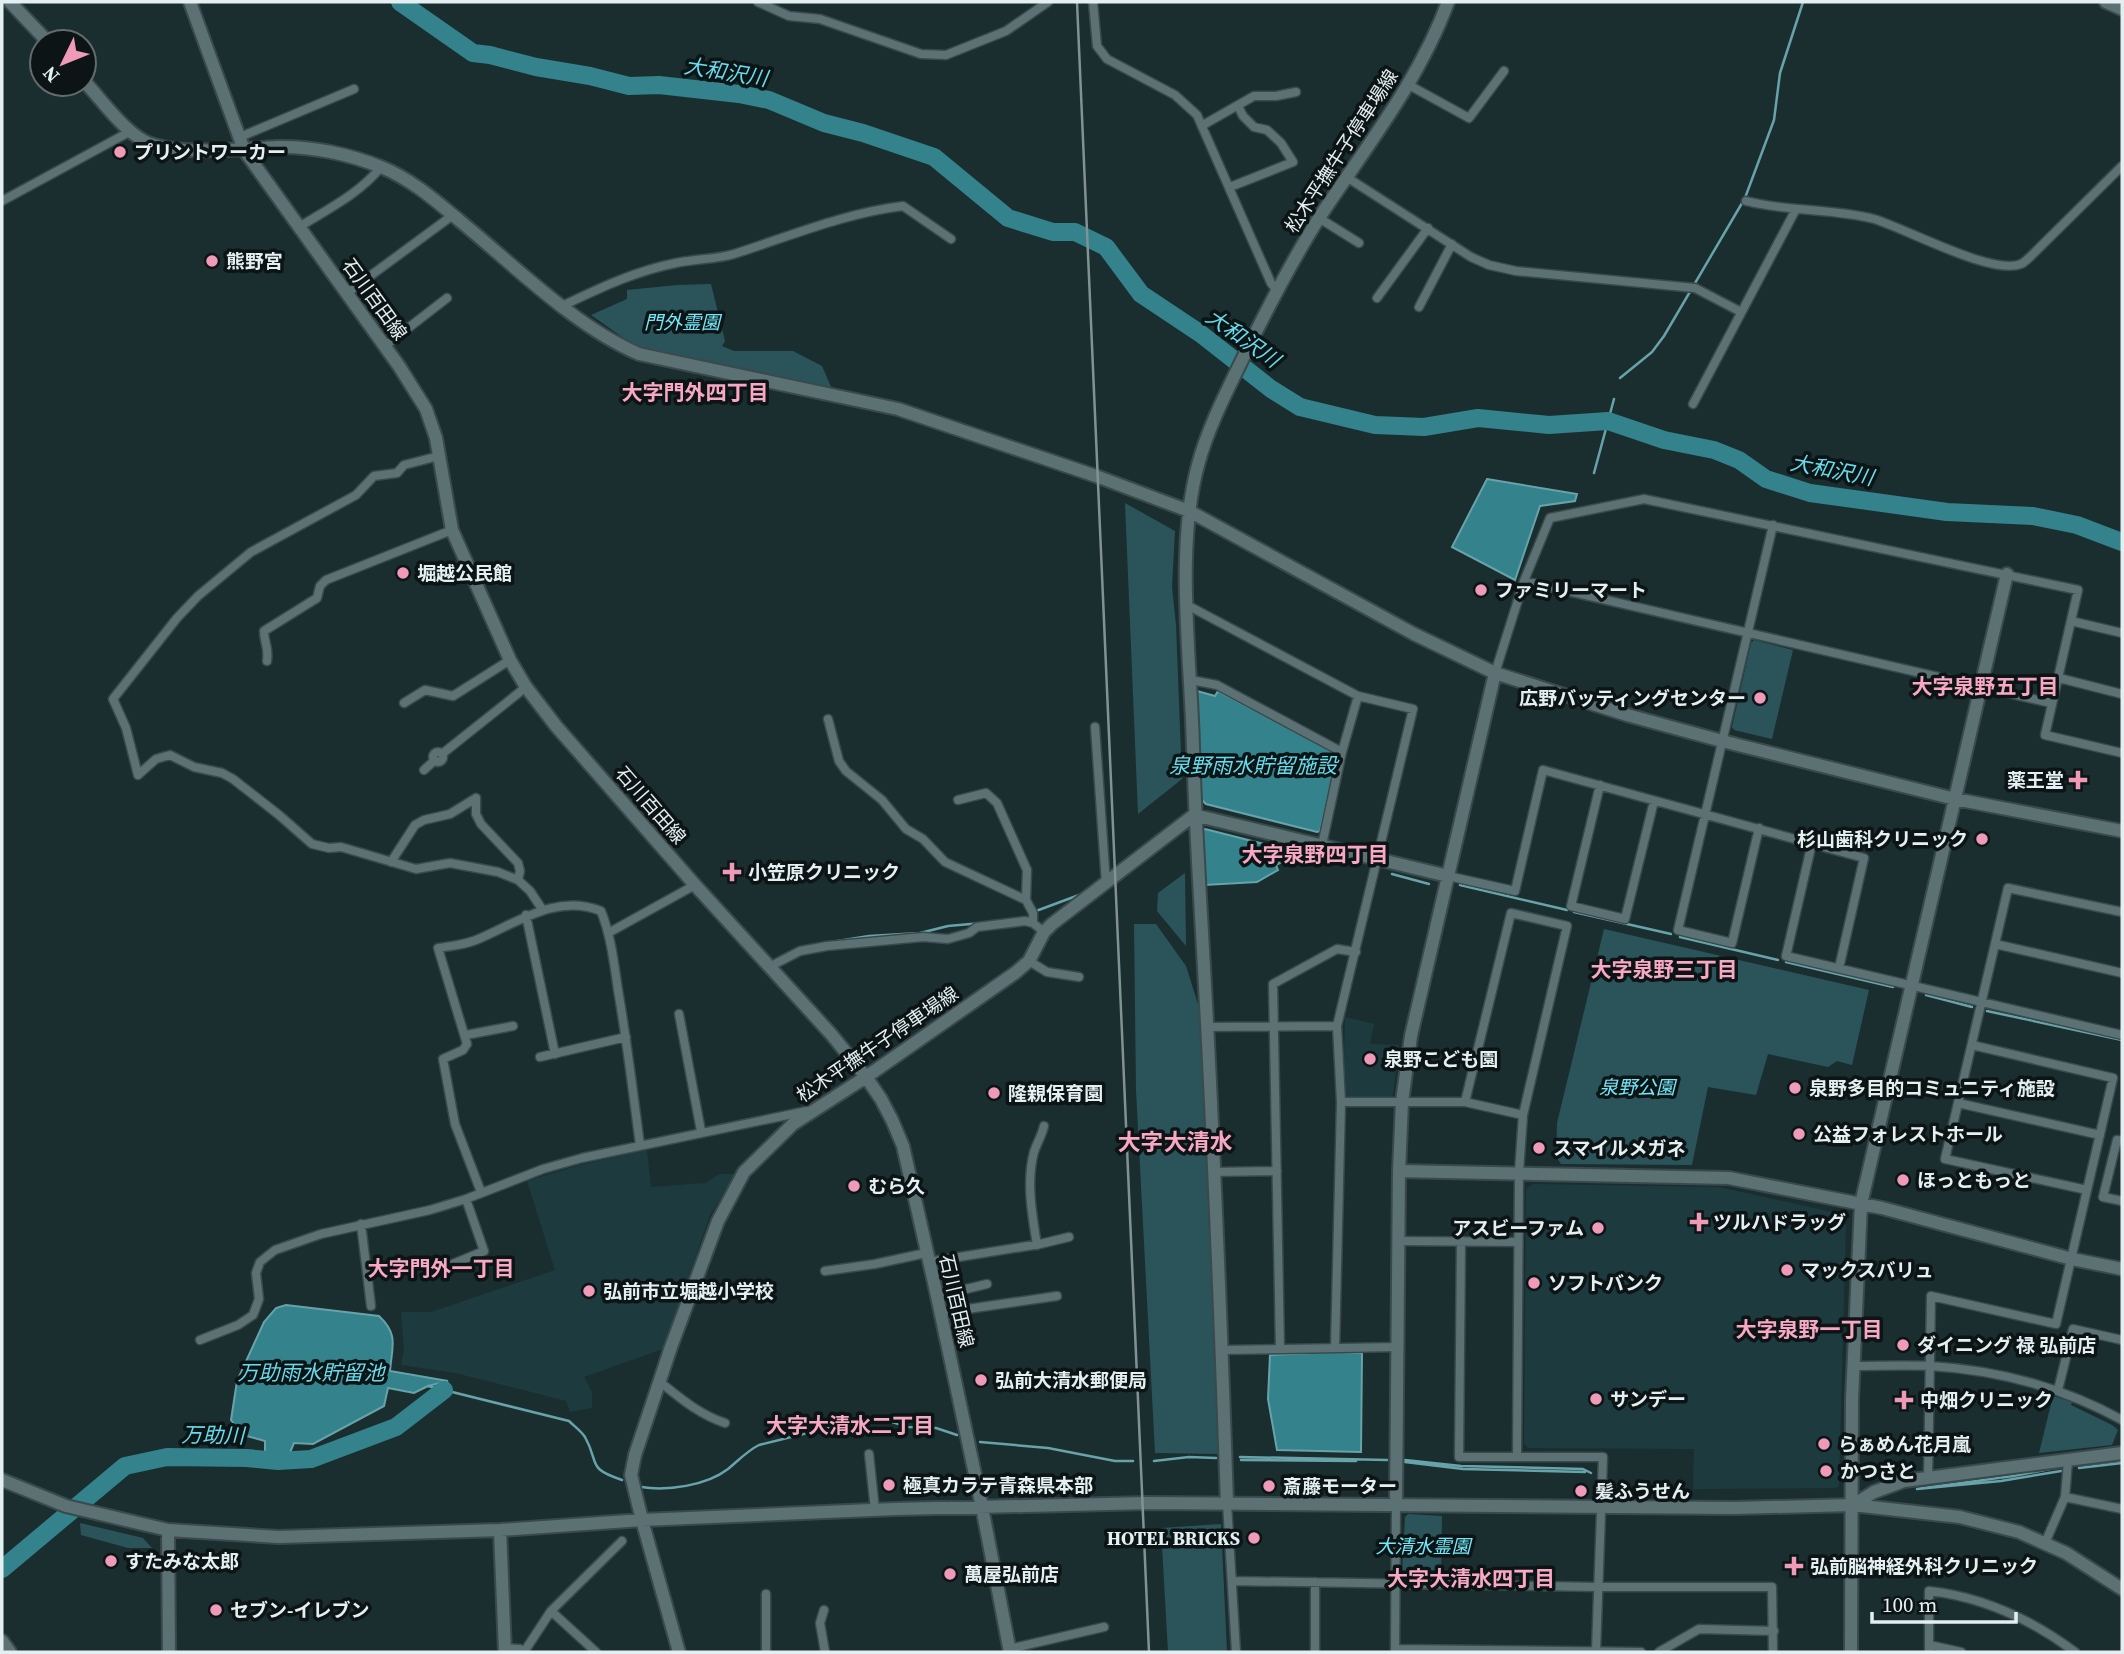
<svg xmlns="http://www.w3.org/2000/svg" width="2124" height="1654" font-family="'Source Serif 4','Noto Sans JP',serif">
	<rect width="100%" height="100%" fill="#1a2e30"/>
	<path fill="#1d3a3e" d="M 1345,1017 L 1374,1024 L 1370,1044 L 1399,1045 L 1393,1095 L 1390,1098 L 1346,1097 L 1343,1095 Z
		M 647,1150 L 651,1187 L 705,1183 L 720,1174 L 736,1174 L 710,1215 L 663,1349 L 584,1377 L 592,1392 L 592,1408 L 570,1412 L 566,1401 L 455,1373 L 401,1365 L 404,1350 L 401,1312 L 431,1312 L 555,1270 L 527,1181 L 580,1165 Z
		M 1533,1184 L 1719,1187 L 1837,1213 L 1846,1225 L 1839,1486 L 1836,1488 L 1693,1489 L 1694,1449 L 1528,1448 L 1524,1443 L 1526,1189 Z"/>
	<path fill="#2b545a" d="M 711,284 L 725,341 L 722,346 L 734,351 L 793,351 L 822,366 L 832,389 L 672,359 L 632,344 L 591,315 L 627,299 L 627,290 L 677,285 Z
		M 1125,503 L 1175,531 L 1172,587 L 1176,625 L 1182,779 L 1138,814 Z
		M 1754,640 L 1793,650 L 1772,739 L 1734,730 L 1732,727 L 1751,643 Z
		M 1185,873 L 1186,946 L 1157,911 L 1158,893 Z
		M 1134,924 L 1156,924 L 1186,966 L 1202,1017 L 1209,1230 L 1213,1270 L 1221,1454 L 1155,1453 L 1136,1090 Z
		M 1604,929 L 1869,990 L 1852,1065 L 1837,1061 L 1828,1067 L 1768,1054 L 1756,1095 L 1708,1087 L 1692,1165 L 1561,1164 L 1556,1156 L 1557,1123 Z
		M 2053,1396 L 2072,1402 L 2071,1405 L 2112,1425 L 2118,1430 L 2112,1445 L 2039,1453 Z
		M 1408,1514 L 1442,1516 L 1441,1578 L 1406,1578 L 1402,1574 L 1405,1517 Z
		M 80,1523 L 143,1538 L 152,1548 L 128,1548 L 81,1535 Z
		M 1221,1524 L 1227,1652 L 1168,1652 L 1161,1528 Z"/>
	<path fill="#33828c" stroke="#68a3aa" stroke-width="2" d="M 1487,479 L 1577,494 L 1575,501 L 1540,506 L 1515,580 L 1452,547 Z
		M 1197,691 L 1215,696 L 1218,691 L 1335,753 L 1337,757 L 1320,831 L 1317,832 L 1206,804 L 1201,799 Z
		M 1205,829 L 1299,853 L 1276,865 L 1278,870 L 1257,882 L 1205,885 L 1203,831 Z
		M 286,1305 L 379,1316 C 399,1335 392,1346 390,1371 L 448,1381 L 428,1386 L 414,1393 L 388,1388 L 384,1406 L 313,1444 L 294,1443 L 289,1455 L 265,1453 L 265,1441 L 243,1435 L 231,1420 L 237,1381 L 264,1322 L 276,1308 Z
		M 1334,1352 L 1362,1353 L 1361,1452 L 1277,1450 L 1268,1399 L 1270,1355 Z"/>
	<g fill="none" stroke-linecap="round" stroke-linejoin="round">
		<path stroke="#68a3aa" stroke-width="2.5" d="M 1620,378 L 1652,352 L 1664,336 L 1745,198 L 1774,120 L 1780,73 L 1803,2
			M 1594,473 L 1614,399
			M 1392,874 L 1429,884
			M 1460,885 L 1567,910
			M 1036,911 L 1079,895
			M 1574,912 L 1671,934
			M 1680,937 L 1778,960
			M 819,944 L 869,936 L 920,933 L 948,926 L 982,923
			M 1786,962 L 1893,987
			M 1926,995 L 1972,1007
			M 1987,1011 L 2122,1040
			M 428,1386 L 569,1421 C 574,1426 581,1431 585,1437 C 600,1464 586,1468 622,1480
			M 980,1442 L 1048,1448 L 1115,1461 L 1133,1461
			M 1240,1457 L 1387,1460
			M 1241,1460 L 1356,1461
			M 1405,1460 L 1461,1466 L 1583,1469 L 1591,1473
			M 278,1461 L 278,1454
			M 1154,1461 L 1189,1457 L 1216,1458
			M 1405,1462 L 1463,1469 L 1585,1472
			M 2079,1465 L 2122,1460
			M 2079,1468 L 2122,1463
			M 641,1487 C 667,1491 706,1486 728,1469 C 739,1460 747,1451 759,1445 L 848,1423 L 870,1420 L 889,1421 L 908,1427 L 936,1428 L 957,1435
			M 1917,1489 L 2001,1481 L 2061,1471
			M 1917,1489 L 2013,1476 L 2060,1467"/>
		<path stroke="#33828c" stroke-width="18" d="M 400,2 L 473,53 L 490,55 L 536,67 L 590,76 L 629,86 L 659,85 L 739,94 L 769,100 L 824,123 L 863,133 L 934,157 L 1008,218 L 1053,232 L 1075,232 L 1106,247 L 1141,294 L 1201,334 L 1271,389 L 1300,407 L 1375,425 L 1424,427 L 1478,418 L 1549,425 L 1608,421 L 1664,440 L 1714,450 L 1739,460 L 1766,479 L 1810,493 L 1947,512 L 2033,516 L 2077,525 L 2122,542
			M 2,1569 L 125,1466 L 167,1457 L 247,1458 L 278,1461 L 311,1459 L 396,1427 L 444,1390"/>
		<defs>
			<path id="street" d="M 758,2 L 789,16 L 820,19 L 921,54 L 946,55 L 1006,31 L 1048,2
				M 1093,2 L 1097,46 L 1107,59 L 1175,95 L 1197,115 L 1271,283 L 1277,291
				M 1407,84 L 1469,118 L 1504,71
				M 1203,125 L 1254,96 L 1276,96 L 1296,92
				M 240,137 L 354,89
				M 1348,178 L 1471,257 L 1489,265 L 1516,271 L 1695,288 L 1741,312
				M 1230,187 L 1293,162 L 1281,143 L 1267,130 L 1254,127 L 1243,116 L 1238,106
				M 2,201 L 131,131
				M 1746,201 C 1788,212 1832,208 1874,219 C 1905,228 1992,276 2021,264 C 2025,262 2030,257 2033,254 L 2122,166
				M 1319,218 L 1359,243
				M 299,227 C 328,209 359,194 381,167
				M 347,293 L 453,215
				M 1377,298 L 1428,228
				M 562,306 C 600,288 635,271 676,263 C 695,259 718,259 734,254 C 790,236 845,213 903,206 L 951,239
				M 1419,307 L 1452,244
				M 385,346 L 447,298
				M 1693,404 L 1795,211
				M 1524,581 L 2051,703
				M 1187,605 L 1358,696 L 1413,709 L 1337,1026 L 1341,1102 L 1335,1348
				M 2071,621 L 2122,633
				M 267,661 C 269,645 264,644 264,631 L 317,598 L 320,586 L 326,580 L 452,530
				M 1495,673 L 1524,581 L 1550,518 L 1644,499 L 2078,590 L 2045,735 L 2122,753
				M 2059,678 L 2122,694
				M 1191,680 L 1217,685 L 1342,752
				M 404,703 L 425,690 L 453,696 L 510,660
				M 828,719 L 839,761 L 846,771 L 882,800 L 906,829 L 923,839 L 945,862 L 1026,900 L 1033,913 L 1033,923
				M 1095,727 L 1106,883
				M433 757a5 5 0 1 1 10 0a5 5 0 1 1-10 0Z
				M 442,754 L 526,687
				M 424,770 L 435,760
				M 138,775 L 126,728 L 113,699 L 177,618 L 198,596 L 251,552 L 356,495 L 374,476 L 397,473 L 404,465 L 439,456
				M 138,775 L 156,759 L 170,755 L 194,767 L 222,773 L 233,779 L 279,815 L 312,844 L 329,848 L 341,847 L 416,869 L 450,863 L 498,872 L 518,880 L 530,891 L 542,909
				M 1600,785 L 1571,906 L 1625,919 L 1654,801
				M 476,798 L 476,814 L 481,824 L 518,863 L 520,871 L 518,880
				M 958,800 L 986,793 L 997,803 L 1027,870 L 1026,900
				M 1759,828 L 1732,943 L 1678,930 L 1773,525
				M 1812,843 L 1786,956 L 2122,1035
				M 1322,845 L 1342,752 L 1358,696
				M 391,862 L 415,825 L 424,820 L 450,814 L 476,798
				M 1448,876 L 1515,891 L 1543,770 L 1864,858 L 1839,968
				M 526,915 L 555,1054
				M 610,932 L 695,885
				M 1995,944 L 2122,973
				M 1029,961 L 1047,972 L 1079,977
				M 769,967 L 800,951 L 827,946 L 923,937 L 948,939 L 969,933 L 977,927 L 1025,921 L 1033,923 L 1044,932
				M 679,1014 L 701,1131
				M 1207,1027 L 1337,1026
				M 466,1035 L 513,1026
				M 540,1057 L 626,1037
				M 1341,1102 L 1465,1102 L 1523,1115
				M 1465,1102 L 1511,913 L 1567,926 L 1523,1115 L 1519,1172 L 1517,1455
				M 1958,1103 L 2100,1135
				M 2122,1141 L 2117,1140 L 2103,1197 L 2122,1201
				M 1214,1172 L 1277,1171
				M 2087,1190 L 1945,1159 L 2008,888 L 2122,912
				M 481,1192 L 455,1124 L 443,1059 L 463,1050 L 467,1044 L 438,948 C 451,946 464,945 476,940 C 517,923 556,893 601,911 C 611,936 614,963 618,990 C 627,1041 633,1093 640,1145
				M 361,1224 L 371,1306
				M 1399,1241 L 1518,1242
				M 1461,1241 L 1459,1457 L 1603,1457 L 1596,1651
				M 1037,1245 C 1032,1214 1026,1182 1034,1152 C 1037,1143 1042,1135 1044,1126
				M 928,1262 L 1040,1244 L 1069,1237
				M 436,1271 L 484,1251 L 466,1199
				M 825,1271 L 875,1264 L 926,1253
				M 937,1296 L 987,1284
				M 940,1313 L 1057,1296
				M 200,1340 L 238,1325 L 253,1315 L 259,1299 L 256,1273 L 260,1262 L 275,1250 L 321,1234 L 430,1210 L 466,1199 L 543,1169 L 582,1158 L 807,1111
				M 1280,1349 L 1273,984 L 1337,949 L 1356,952
				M 1221,1350 L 1397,1347
				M 1854,1366 C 1879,1366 1905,1365 1930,1366 C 1997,1370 2064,1388 2122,1420
				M 660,1382 C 680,1398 700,1415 725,1423
				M 2058,1390 L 2073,1329 L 2122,1340
				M 869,1454 L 875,1510
				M 1928,1479 L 1931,1296 L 2056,1324 L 2113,1078 L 1972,1045
				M 2065,1497 L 2122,1509
				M 1227,1503 L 1236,1652
				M 2045,1543 L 2065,1497 L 2068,1461
				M 1233,1581 L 1598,1587 L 1772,1587 L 1773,1652
				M 1315,1582 L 1315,1652
				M 766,1594 L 766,1652
				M 824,1610 L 820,1623 L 825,1652
				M 551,1611 L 596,1652
				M 1929,1645 L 1961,1652
				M 505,1648 L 520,1649 L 524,1652 L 551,1611 L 622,1541
				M 1009,1649 L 1104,1627
				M 1395,1649 L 1641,1652
				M 1395,1652 L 1396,1505
				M 1659,1652 L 1699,1629 L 1774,1631
				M 1929,1652 L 1929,1591 C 1984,1597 2032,1620 2075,1652"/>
			<path id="secondary" d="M 10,2 L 48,42
				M 190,2 L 244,150 L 399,366 L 426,409 L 436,438 L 452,530 L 510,660 L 526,687 L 556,726 L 695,885 L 831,1034 L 866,1077 L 881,1099 L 892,1120 L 903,1146 L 937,1296 L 982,1507 L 1010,1652
				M 2106,2 L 2122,9
				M 84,81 C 102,100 121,128 144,141 C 173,156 243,149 277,147 C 311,146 349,154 381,167 C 411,179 435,200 460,221 C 515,266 574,326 639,354 L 898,409 L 1096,476 L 1189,511 L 1414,634 L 1495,673 L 1627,715 L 1722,741 L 1955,799 L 2122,831
				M 1194,815 L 1448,876
				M 1399,1171 L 1729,1178 L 1882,1208 L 2072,1259 L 2122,1269
				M 2,1480 L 66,1506 L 168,1530 L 279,1537 L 500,1530 L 642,1520 L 895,1509 L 1148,1503 L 1734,1508 L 1853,1505 L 1960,1517 L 2019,1532 L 2066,1553 L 2122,1589
				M 1227,1503 C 1221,1325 1214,1146 1204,968 C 1200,894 1195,821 1193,747 C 1191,660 1175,549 1198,465 C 1208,427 1227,391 1244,356 C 1267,309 1291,262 1319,218 C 1365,148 1419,81 1448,2
				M 1396,1505 L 1399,1171 L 1402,1102 L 1411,1036 L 1495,673
				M 1853,1505 L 1874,1492 L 1904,1481 L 2122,1453
				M 168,1530 L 169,1652
				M 500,1530 L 505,1652
				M 2,1641 L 10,1652
				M 679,1652 L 642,1520 L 631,1475 L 635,1455 L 671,1347 L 718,1221 L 744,1172 L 793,1124 L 866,1077 L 1015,973 L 1029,961 L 1044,932 L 1052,924 L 1194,815
				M 1851,1652 L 1852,1399 L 1861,1204 L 2007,574"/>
		</defs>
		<use href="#street" stroke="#3a4a4c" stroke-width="11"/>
		<use href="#secondary" stroke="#3a4a4c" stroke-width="16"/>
		<use href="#street" stroke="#5c7174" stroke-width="8"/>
		<use href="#secondary" stroke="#5c7174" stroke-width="12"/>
		<path stroke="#829294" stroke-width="2.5" d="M 1077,2 L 1149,1652"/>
	</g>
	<g fill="#ef9ab8" stroke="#0c1415" stroke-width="2.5">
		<circle cx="120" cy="152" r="7"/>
		<circle cx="212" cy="261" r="7"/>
		<circle cx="403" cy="573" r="7"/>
		<circle cx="1481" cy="590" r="7"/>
		<circle cx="1760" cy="698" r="7"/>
		<path d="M2074.5 769.5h7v7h7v7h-7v7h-7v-7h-7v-7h7z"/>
		<circle cx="1982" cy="839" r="7"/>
		<path d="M728.5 861.5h7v7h7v7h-7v7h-7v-7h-7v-7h7z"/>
		<circle cx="1370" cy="1059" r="7"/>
		<circle cx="1795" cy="1088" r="7"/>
		<circle cx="994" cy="1093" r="7"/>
		<circle cx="1799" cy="1134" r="7"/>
		<circle cx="1539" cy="1148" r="7"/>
		<circle cx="1903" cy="1180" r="7"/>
		<circle cx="854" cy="1186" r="7"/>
		<path d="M1695.5 1211.5h7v7h7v7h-7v7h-7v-7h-7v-7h7z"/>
		<circle cx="1598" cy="1228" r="7"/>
		<circle cx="1787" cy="1270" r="7"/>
		<circle cx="1534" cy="1283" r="7"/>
		<circle cx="589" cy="1291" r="7"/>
		<circle cx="1903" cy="1345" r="7"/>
		<circle cx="981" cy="1380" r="7"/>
		<circle cx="1596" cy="1399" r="7"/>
		<path d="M1900.5 1389.5h7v7h7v7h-7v7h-7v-7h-7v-7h7z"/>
		<circle cx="1824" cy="1444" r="7"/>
		<circle cx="1826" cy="1471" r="7"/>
		<circle cx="889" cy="1485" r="7"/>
		<circle cx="1269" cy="1486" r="7"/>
		<circle cx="1581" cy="1491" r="7"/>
		<circle cx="1254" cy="1538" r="7"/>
		<circle cx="111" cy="1561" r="7"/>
		<path d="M1790.5 1555.5h7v7h7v7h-7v7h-7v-7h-7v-7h7z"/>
		<circle cx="950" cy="1574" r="7"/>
		<circle cx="216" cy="1610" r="7"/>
	</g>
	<g text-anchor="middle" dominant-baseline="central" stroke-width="7" stroke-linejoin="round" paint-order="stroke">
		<g font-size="19" fill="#e4eff1" stroke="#0c1415">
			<text transform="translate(1341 151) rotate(-57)">松木平撫牛子停車場線</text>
			<text transform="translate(375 299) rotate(54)">石川百田線</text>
			<text transform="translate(651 805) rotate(49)">石川百田線</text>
			<text transform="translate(877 1044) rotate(-34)">松木平撫牛子停車場線</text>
			<text transform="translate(957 1301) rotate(77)">石川百田線</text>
		</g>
		<g font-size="19" font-weight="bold" fill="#e4eff1" stroke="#0c1415" text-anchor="start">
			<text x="134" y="152">プリントワーカー</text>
			<text x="226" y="261">熊野宮</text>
			<text x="417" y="573">堀越公民館</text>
			<text x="1495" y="590">ファミリーマート</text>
			<text x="1746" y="698" text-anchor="end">広野バッティングセンター</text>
			<text x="2064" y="780" text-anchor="end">薬王堂</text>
			<text x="1968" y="839" text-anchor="end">杉山歯科クリニック</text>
			<text x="748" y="872">小笠原クリニック</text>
			<text x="1384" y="1059">泉野こども園</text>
			<text x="1809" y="1088">泉野多目的コミュニティ施設</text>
			<text x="1008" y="1093">隆親保育園</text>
			<text x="1813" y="1134">公益フォレストホール</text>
			<text x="1553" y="1148">スマイルメガネ</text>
			<text x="1917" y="1180">ほっともっと</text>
			<text x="868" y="1186">むら久</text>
			<text x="1713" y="1222">ツルハドラッグ</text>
			<text x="1584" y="1228" text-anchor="end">アスビーファム</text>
			<text x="1801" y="1270">マックスバリュ</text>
			<text x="1548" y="1283">ソフトバンク</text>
			<text x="603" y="1291">弘前市立堀越小学校</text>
			<text x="1917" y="1345">ダイニング 禄 弘前店</text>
			<text x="995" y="1380">弘前大清水郵便局</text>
			<text x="1610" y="1399">サンデー</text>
			<text x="1920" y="1400">中畑クリニック</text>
			<text x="1838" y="1444">らぁめん花月嵐</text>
			<text x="1840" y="1471">かつさと</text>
			<text x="903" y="1485">極真カラテ青森県本部</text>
			<text x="1283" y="1486">斎藤モーター</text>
			<text x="1595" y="1491">髪ふうせん</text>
			<text x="1240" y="1538" text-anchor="end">HOTEL BRICKS</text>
			<text x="125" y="1561">すたみな太郎</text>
			<text x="1810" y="1566">弘前脳神経外科クリニック</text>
			<text x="964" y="1574">萬屋弘前店</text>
			<text x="230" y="1610">セブン-イレブン</text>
		</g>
		<g font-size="19" font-style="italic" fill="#74e8f9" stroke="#0c1415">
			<text x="682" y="322">門外霊園</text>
			<text x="1637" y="1087">泉野公園</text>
			<text x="1423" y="1546">大清水霊園</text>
		</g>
		<g font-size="21" font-style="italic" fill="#67dcec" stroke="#0c1415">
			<text transform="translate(726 72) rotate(9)">大和沢川</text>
			<text transform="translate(1243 338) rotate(35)">大和沢川</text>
			<text transform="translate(1832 470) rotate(11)">大和沢川</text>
			<text x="1253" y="765">泉野雨水貯留施設</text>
			<text x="311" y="1372">万助雨水貯留池</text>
			<text transform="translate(213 1435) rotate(1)">万助川</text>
		</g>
		<g font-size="21" font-weight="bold" fill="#f8a8c3" stroke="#0c1415">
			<text x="695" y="392">大字門外四丁目</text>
			<text x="1985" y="686">大字泉野五丁目</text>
			<text x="1315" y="854">大字泉野四丁目</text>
			<text x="1664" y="969">大字泉野三丁目</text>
			<text x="441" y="1268">大字門外一丁目</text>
			<text x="1809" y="1329">大字泉野一丁目</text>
			<text x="850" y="1425">大字大清水二丁目</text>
			<text x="1471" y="1578">大字大清水四丁目</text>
		</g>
		<g font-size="23" font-weight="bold" fill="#f8a8c3" stroke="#0c1415">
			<text x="1175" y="1142">大字大清水</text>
		</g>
	</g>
	<rect width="2124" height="1654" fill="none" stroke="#e4eff1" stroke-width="7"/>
	<g transform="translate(63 63) rotate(227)"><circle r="33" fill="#0c1415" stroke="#626c6d" stroke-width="2"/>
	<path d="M0-5L12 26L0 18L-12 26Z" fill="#ef9ab8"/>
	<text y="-10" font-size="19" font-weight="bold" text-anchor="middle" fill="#e4eff1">N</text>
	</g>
	<path d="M1872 1612v10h144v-10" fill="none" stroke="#e4eff1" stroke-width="3.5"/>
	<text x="1882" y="1612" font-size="21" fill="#e4eff1" stroke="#0c1415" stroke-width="5" paint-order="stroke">100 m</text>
</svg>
